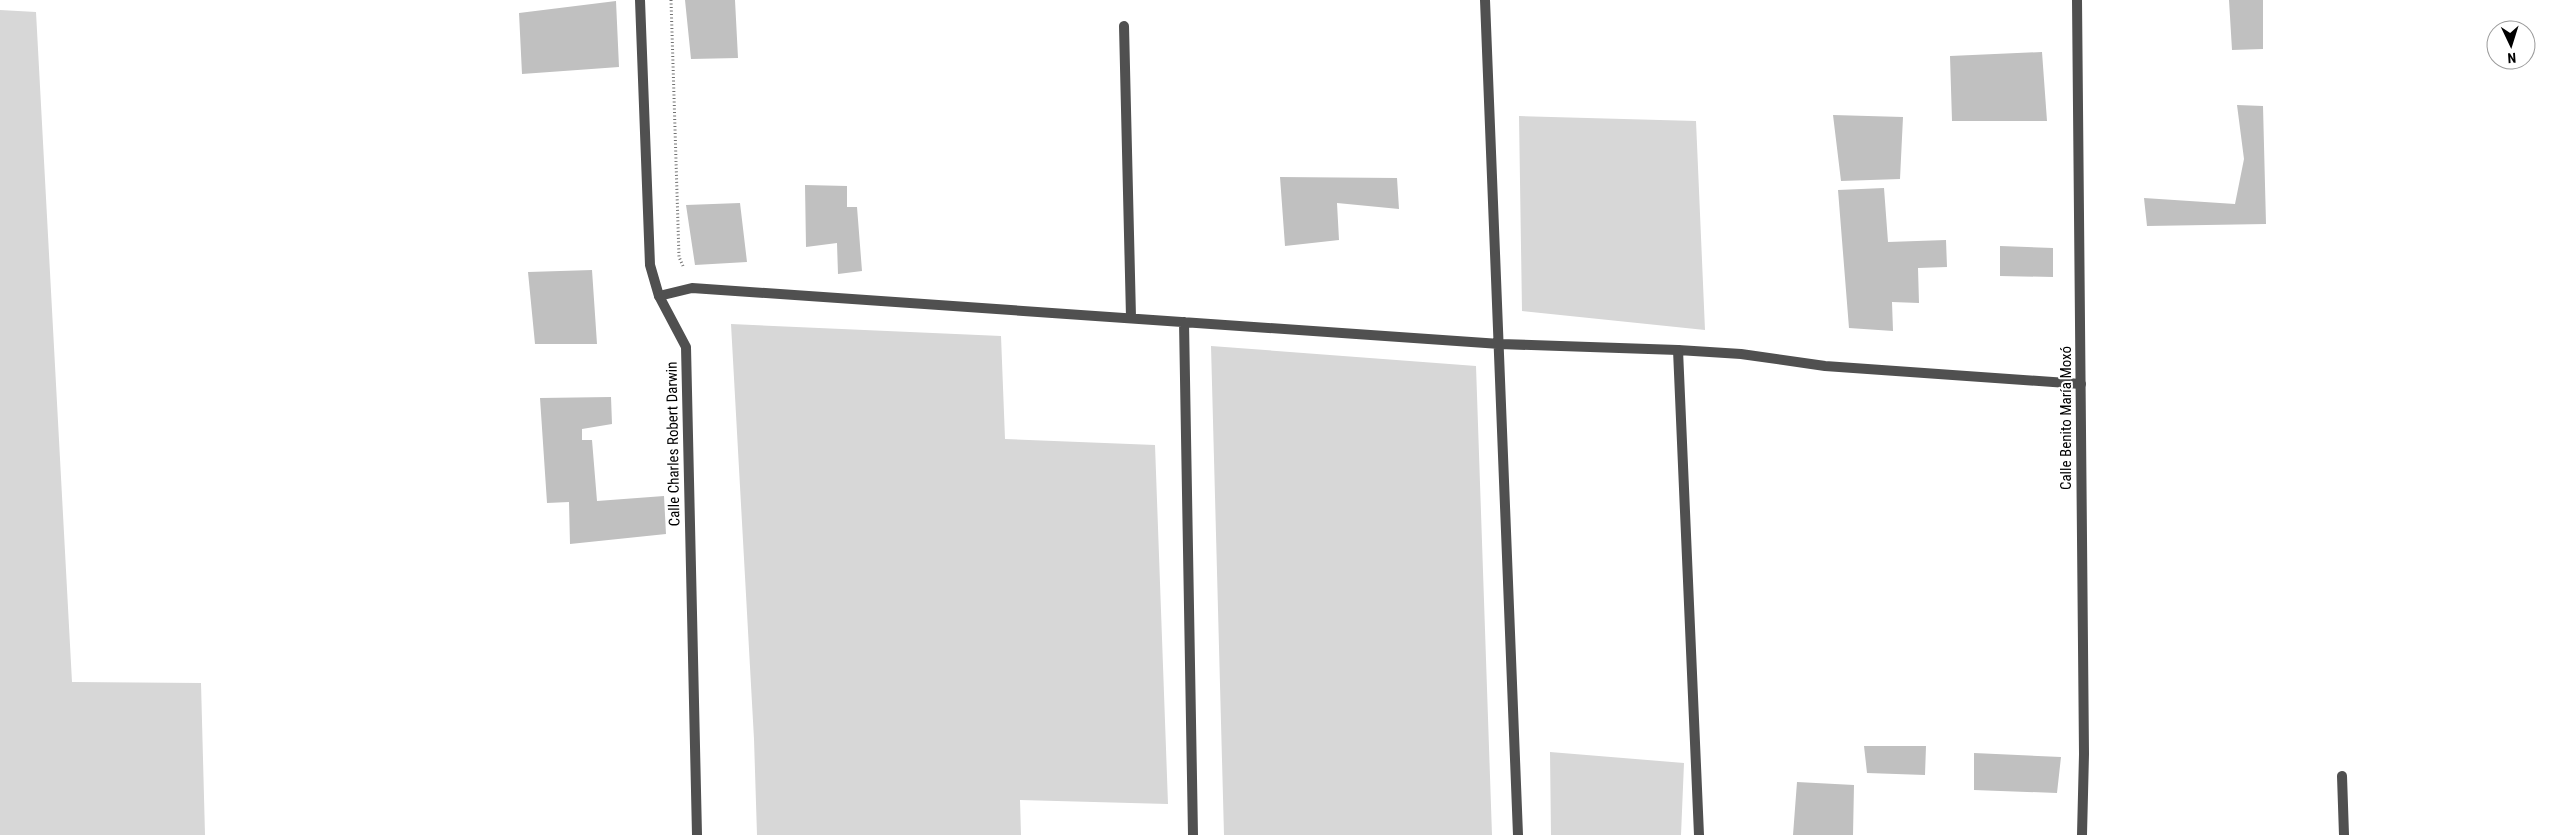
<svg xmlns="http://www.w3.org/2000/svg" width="2556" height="835" font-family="'Roboto Condensed',sans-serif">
	<rect width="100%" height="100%" fill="#fff"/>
	<path fill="#d7d7d7" d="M 0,10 L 36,12 L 72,682 L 201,683 L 205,835 L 0,835 Z
		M 1519,116 L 1696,121 L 1705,330 L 1522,311 Z
		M 731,324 L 1001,336 L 1005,439 L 1155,445 L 1168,804 L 1020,800 L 1021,835 L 757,835 L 754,739 Z
		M 1211,346 L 1476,366 L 1492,835 L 1224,835 Z
		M 1550,752 L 1684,763 L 1681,835 L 1551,835 Z"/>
	<path fill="#c0c0c0" d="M 685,0 L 735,0 L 738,58 L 691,59 Z
		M 2229,0 L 2263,0 L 2263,49 L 2232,50 Z
		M 616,1 L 619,67 L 522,74 L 519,13 Z
		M 2042,52 L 2047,121 L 1952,121 L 1950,56 Z
		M 2237,105 L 2263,106 L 2266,224 L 2147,226 L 2144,198 L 2235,204 L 2244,159 Z
		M 1833,115 L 1903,117 L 1900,179 L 1841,181 Z
		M 1280,177 L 1397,178 L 1399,209 L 1337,203 L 1339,240 L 1285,246 Z
		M 805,185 L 847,186 L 847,207 L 857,207 L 862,271 L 838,274 L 837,243 L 806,247 Z
		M 1884,188 L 1888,242 L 1946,240 L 1947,267 L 1918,268 L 1919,303 L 1892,302 L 1893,331 L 1849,328 L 1838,190 Z
		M 740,203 L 747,262 L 695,265 L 686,205 Z
		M 2000,246 L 2053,248 L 2053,277 L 2000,276 Z
		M 592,270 L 597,344 L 535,344 L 528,272 Z
		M 611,397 L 612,424 L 582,429 L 582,440 L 592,440 L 597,501 L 664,496 L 666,534 L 570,544 L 569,502 L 547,503 L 540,398 Z
		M 1864,746 L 1926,746 L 1925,775 L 1867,773 Z
		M 1974,753 L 2061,757 L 2057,793 L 1974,790 Z
		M 1797,782 L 1854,785 L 1853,835 L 1793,835 Z"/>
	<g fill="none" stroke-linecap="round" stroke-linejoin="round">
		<path stroke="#727272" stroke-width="3" stroke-dasharray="1 2.5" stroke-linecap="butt" d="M 671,0 L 679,257 L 683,266"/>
		<path stroke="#505050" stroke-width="10" d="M 640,0 L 650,265 L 659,296 L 686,347 L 697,835
			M 2342,776 L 2344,835
			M 1699,835 L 1678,350 L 1741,354 L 1825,366 L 2081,384"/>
		<path stroke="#505050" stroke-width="10" d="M 1485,0 L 1518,835
			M 2077,0 L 2084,754 L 2082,835
			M 1124,26 L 1131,317
			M 659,296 L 692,288 L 1500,344 L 1678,350
			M 1184,322 L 1193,835"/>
	</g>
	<g text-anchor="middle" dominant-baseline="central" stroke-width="4" stroke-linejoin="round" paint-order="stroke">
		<g font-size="15" fill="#000" stroke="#fff">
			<text transform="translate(2066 418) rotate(-90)">Calle Benito María Moxó</text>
			<text transform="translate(673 444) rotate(-91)">Calle Charles Robert Darwin</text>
		</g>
	</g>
	<g transform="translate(2511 45) rotate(176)"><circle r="24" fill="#ffffff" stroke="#999999"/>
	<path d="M0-4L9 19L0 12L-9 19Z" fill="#000000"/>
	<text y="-8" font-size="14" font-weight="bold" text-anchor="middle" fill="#000000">N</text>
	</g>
</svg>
